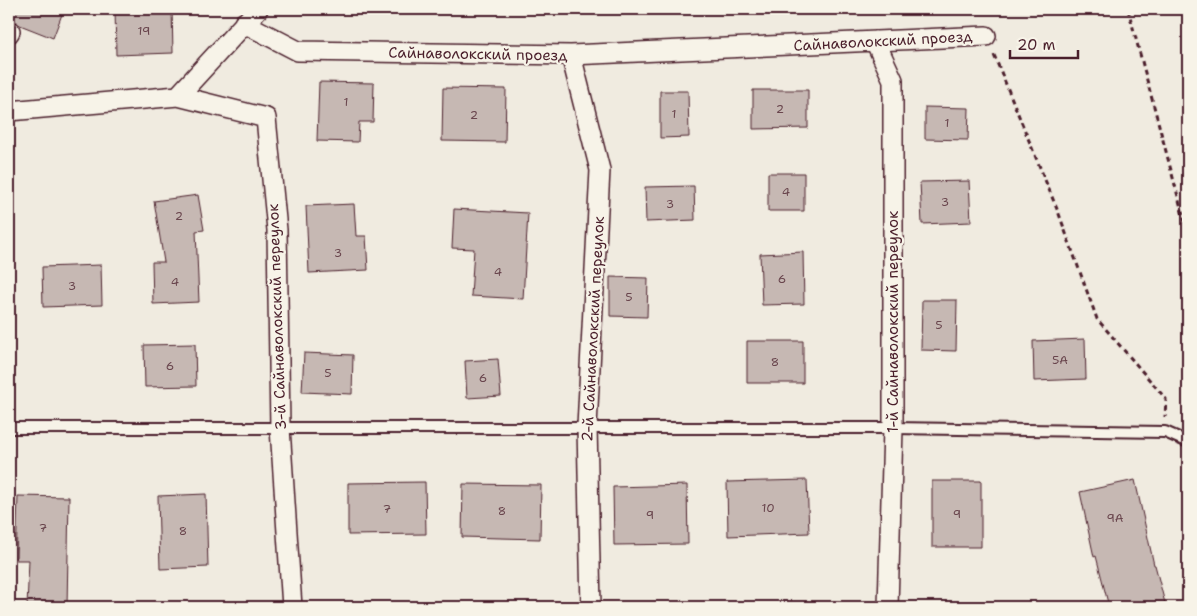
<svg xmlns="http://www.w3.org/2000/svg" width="1197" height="616" font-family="'Shantell Sans',sans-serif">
	<rect width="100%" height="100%" fill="#f0ebe0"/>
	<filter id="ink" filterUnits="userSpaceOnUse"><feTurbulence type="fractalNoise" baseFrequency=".02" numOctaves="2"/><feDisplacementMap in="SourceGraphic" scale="10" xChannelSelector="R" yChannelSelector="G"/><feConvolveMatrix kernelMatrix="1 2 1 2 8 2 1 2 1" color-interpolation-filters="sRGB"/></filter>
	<g filter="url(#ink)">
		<path fill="#c6b8b3" stroke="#4a1f2b" d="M 9,9 L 64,9 L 53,38 L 20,25 L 15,21 L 9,20 Z
			M 115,9 L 172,9 L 173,53 L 116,55 Z
			M 319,82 L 374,83 L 373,122 L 359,122 L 358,142 L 317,141 Z
			M 443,88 L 506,89 L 505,142 L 442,141 Z
			M 753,90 L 808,90 L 808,128 L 753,129 Z
			M 660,91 L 688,91 L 689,137 L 660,138 Z
			M 925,107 L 969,108 L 968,140 L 925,139 Z
			M 768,173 L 804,173 L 804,211 L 768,211 Z
			M 969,181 L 971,222 L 922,224 L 920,182 Z
			M 694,186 L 695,220 L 646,222 L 645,187 Z
			M 198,195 L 204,230 L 196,231 L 199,302 L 153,304 L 152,262 L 164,262 L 154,201 Z
			M 354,204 L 356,236 L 366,236 L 368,270 L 309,273 L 306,206 Z
			M 454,209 L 528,213 L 523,299 L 471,296 L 474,249 L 452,248 Z
			M 803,252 L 804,304 L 762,305 L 760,254 Z
			M 101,265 L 102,305 L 43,307 L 42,267 Z
			M 610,277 L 648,278 L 647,317 L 610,316 Z
			M 922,300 L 957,300 L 956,351 L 921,350 Z
			M 1085,339 L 1086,379 L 1034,381 L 1033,341 Z
			M 747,341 L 803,341 L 803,383 L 747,383 Z
			M 195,344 L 196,386 L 145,387 L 144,345 Z
			M 304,353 L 353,355 L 352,394 L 302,392 Z
			M 498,359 L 501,396 L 467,398 L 465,361 Z
			M 807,480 L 809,533 L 728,536 L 727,482 Z
			M 1135,480 L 1154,565 L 1155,565 L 1166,607 L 1109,607 L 1096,556 L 1094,557 L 1080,492 Z
			M 932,481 L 981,481 L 981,547 L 932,547 Z
			M 425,482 L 426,534 L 348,535 L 348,483 Z
			M 463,484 L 541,485 L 540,539 L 462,537 Z
			M 687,485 L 688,544 L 614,545 L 613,487 Z
			M 206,494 L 208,567 L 160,569 L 158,496 Z
			M 18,496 L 69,497 L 67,607 L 27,607 L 29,560 L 16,560 Z"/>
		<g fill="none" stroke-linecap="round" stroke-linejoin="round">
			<defs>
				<path id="lane" d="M 9,428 L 893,428 L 1165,432 L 1188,442"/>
				<path id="street" d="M 244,23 L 298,51 L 571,55 L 986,36
					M 9,33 L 10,31
					M 875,41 L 893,80 L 893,428 L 888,607
					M 571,55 L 600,170 L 587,427 L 591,607
					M 178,96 L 266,118 L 277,230 L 280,428 L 292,607
					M 9,111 L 178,96 L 258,9"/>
			</defs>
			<use href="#lane" stroke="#4a1f2b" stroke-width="14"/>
			<use href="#street" stroke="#4a1f2b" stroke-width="22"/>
			<path stroke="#4a1f2b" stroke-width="3" stroke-dasharray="5 4" stroke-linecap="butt" d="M 1128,9 L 1188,234
				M 994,55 L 1059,214 L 1097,319 L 1166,399 L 1165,417"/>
			<use href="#lane" stroke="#f7f3e8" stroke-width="10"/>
			<use href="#street" stroke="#f7f3e8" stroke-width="19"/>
		</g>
	</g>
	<g text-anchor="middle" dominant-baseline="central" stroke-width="4.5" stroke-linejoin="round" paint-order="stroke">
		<g font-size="12" fill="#69454d">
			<text x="144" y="31">19</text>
			<text x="346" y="102">1</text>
			<text x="780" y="109">2</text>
			<text x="674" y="114">1</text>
			<text x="474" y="115">2</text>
			<text x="947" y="123">1</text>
			<text x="786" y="192">4</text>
			<text x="945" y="202">3</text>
			<text x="670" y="204">3</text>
			<text x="179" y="216">2</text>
			<text x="338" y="253">3</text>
			<text x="498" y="272">4</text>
			<text x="782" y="279">6</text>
			<text x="175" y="282">4</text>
			<text x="72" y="286">3</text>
			<text x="629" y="297">5</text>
			<text x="939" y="325">5</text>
			<text x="1060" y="360">5А</text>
			<text x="775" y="362">8</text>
			<text x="170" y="366">6</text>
			<text x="328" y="373">5</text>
			<text x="483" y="378">6</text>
			<text x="768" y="508">10</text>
			<text x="387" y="509">7</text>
			<text x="502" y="511">8</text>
			<text x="957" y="514">9</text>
			<text x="650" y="515">9</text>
			<text x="1115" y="518">9А</text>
			<text x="43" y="528">7</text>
			<text x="183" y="531">8</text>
		</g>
		<g font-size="15" fill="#4a1f2b" stroke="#f7f3e8">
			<text transform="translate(883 41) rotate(-3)">Сайнаволокский проезд</text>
			<text transform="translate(478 54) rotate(1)">Сайнаволокский проезд</text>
			<text transform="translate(277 317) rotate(-92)">3-й Сайнаволокский переулок</text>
			<text transform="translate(893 322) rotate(-90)">1-й Сайнаволокский переулок</text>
			<text transform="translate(593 329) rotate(-87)">2-й Сайнаволокский переулок</text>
		</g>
	</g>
	<rect width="1197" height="616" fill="none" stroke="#f7f3e8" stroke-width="30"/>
	<rect x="15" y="15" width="1167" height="586" fill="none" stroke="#4a1f2b" stroke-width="2" filter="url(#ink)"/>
	<path d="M1010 50v8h68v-8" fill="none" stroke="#4a1f2b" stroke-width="2.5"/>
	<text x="1017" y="50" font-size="15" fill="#4a1f2b" stroke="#f7f3e8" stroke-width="4" paint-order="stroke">20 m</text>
</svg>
